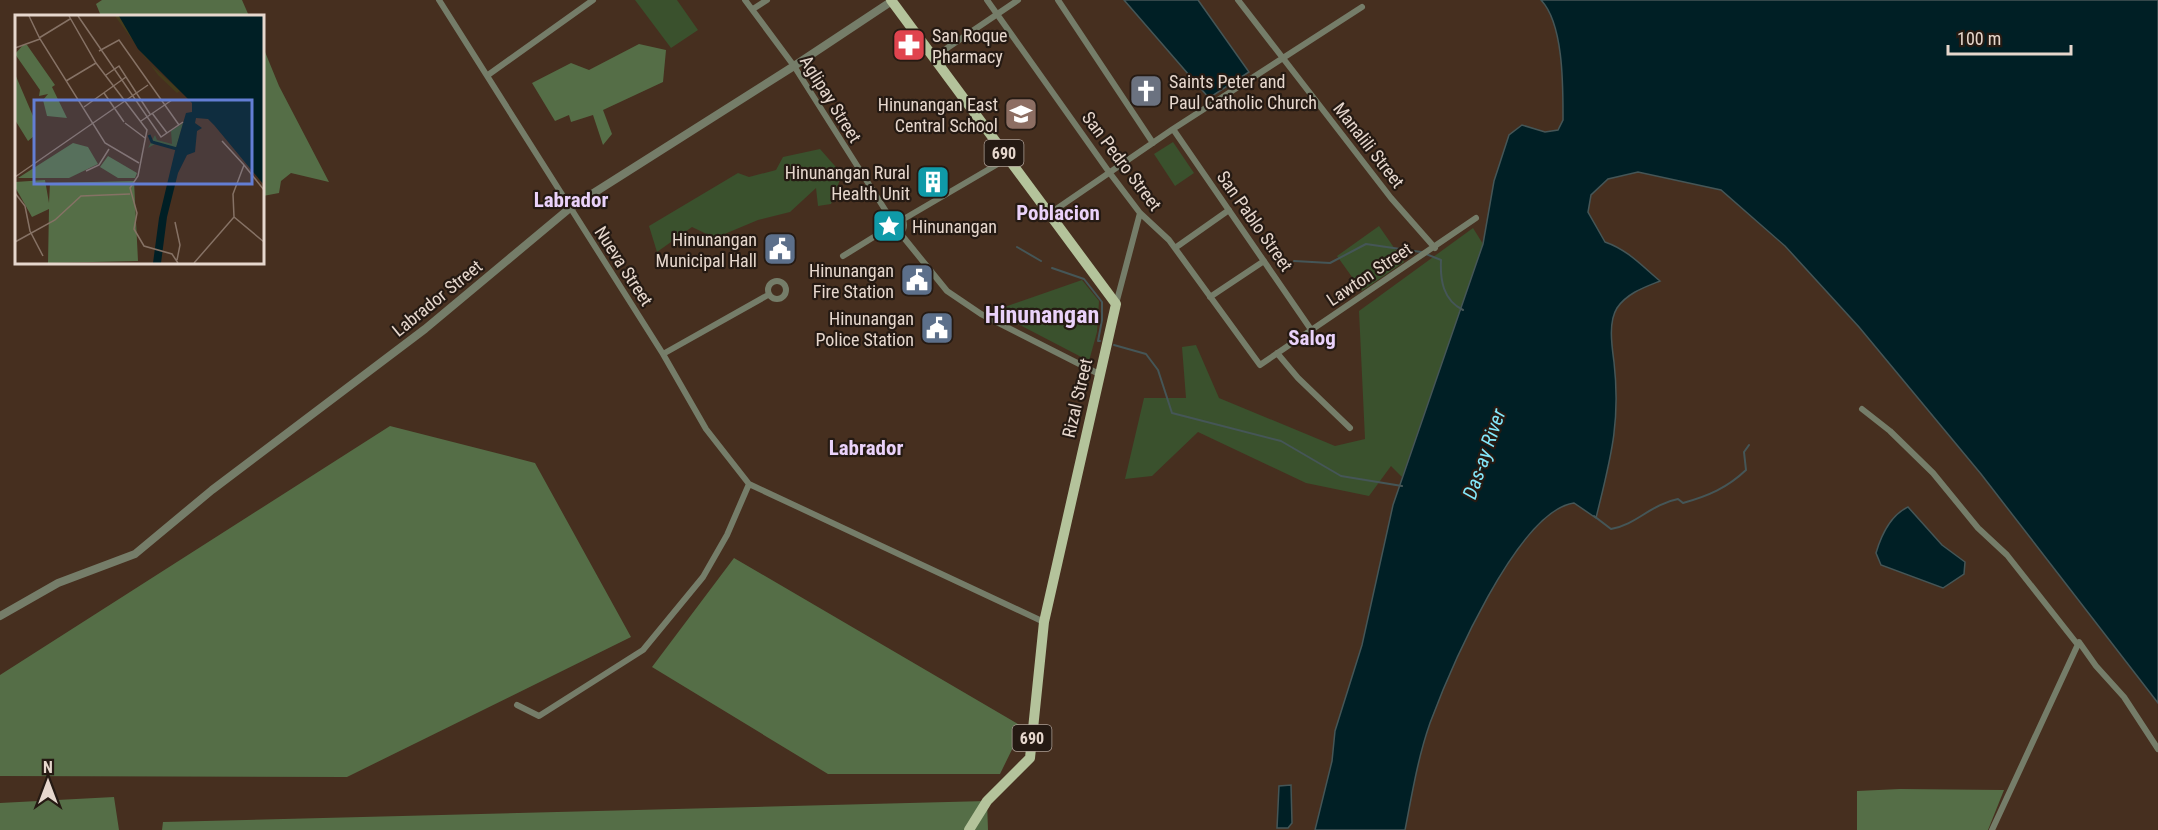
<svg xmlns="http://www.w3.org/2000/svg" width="2158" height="830" font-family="'Roboto Condensed',sans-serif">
	<rect width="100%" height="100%" fill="#462f1f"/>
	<path fill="#3a512d" d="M 635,0 L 677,0 L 698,30 L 671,48 Z
		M 1173,142 L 1194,173 L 1175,186 L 1154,154 Z
		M 820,149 L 842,174 L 831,204 L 818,206 L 816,188 L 790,212 L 758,220 L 715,238 L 692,227 L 657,252 L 649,226 L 738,173 L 749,177 L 776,170 L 783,157 Z
		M 1379,226 L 1404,262 L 1362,291 L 1337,256 Z
		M 1473,228 L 1483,244 L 1402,477 L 1391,466 L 1369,496 L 1306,483 L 1198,432 L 1152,476 L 1125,479 L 1144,398 L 1186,398 L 1182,347 L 1196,345 L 1219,398 L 1335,446 L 1365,439 L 1359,311 Z
		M 1082,280 L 1099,301 L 1097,332 L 1089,361 L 993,311 Z"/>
	<path fill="#556e47" d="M 102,0 L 242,0 L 249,16 L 101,16 L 96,4 Z
		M 639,44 L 666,50 L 663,82 L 603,110 L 612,134 L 603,145 L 593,115 L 571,122 L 569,115 L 555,121 L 532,83 L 571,63 L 589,70 Z
		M 263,47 L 279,86 L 329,182 L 291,173 L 281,181 L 279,193 L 263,196 Z
		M 390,426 L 535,463 L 631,637 L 347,777 L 0,776 L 0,675 Z
		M 734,558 L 1023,727 L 1000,774 L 828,774 L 652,667 Z
		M 1900,789 L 2004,790 L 1988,830 L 1857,830 L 1857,791 Z
		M 114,797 L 119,830 L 0,830 L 0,803 Z
		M 987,801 L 988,830 L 162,830 L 163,822 Z"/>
	<path fill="#001f25" stroke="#455657" stroke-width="1.5" d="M 1124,0 L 1198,0 L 1249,72 L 1209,98 Z
		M 1541,0 L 2158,0 L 2158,703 L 1981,474 L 1859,327 L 1785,246 L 1721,190 L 1638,172 L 1608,179 L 1591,195 L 1588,212 L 1605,242 C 1628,250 1642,266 1660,281 C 1645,287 1627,293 1617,308 C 1608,322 1612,347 1614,362 C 1621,424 1610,460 1596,518 L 1574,503 C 1517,511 1449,672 1430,723 C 1418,757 1412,794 1405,830 L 1315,830 L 1332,761 L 1335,731 L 1362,645 L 1393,505 L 1483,244 L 1494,181 L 1509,135 L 1522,125 L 1545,132 L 1558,130 L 1563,120 C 1563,88 1564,24 1541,0 Z
		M 1908,507 L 1942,545 L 1965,562 L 1964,574 L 1943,588 L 1881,565 L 1876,553 C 1881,536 1891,515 1908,507 Z
		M 1291,785 L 1292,823 L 1288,828 L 1277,828 L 1279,786 Z"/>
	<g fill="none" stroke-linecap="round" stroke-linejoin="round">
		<path stroke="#455657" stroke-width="2" d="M 1017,247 L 1041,261
			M 1294,261 L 1330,263 L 1366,244 L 1421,252 L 1441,260 C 1440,280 1443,300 1463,310
			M 1052,268 L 1084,279 L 1102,302 L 1102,320 L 1098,341 L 1100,341
			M 1114,345 L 1146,354 L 1158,370 L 1172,413 L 1281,441 L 1341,476 L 1402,486
			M 1594,516 L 1611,529 C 1636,525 1651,504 1678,499 L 1683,503 C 1708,496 1727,488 1746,470 L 1744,452 L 1749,445"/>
		<path stroke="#757d69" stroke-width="6" d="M 439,0 L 663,354 L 706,429 L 749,484 L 1044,622
			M 745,0 L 794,66 L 889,216
			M 987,0 L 1109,172 L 1140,213 L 1169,240 L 1260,365 L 1476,218
			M 1058,0 L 1153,143
			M 1238,0 L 1391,198 L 1435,248
			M 753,9 L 767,0
			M 934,57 L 1018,0
			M 488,75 L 593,0
			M 1173,129 L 1312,331
			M 1049,214 L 1173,129 L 1362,7
			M884 225a10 10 0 1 1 20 0a10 10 0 1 1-20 0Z
			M 902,220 L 1008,158
			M 900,233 L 947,291 L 981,314 L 1099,374
			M 1175,248 L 1229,210
			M 843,256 L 885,230
			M768 290a9 9 0 1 1 18 0a9 9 0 1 1-18 0Z
			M 1210,297 L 1264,261
			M 1116,304 L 1140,213
			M 1277,353 L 1298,378 L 1350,428
			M 663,354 L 768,295
			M 1862,409 L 1890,431 L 1933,473 L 1978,528 L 2007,555 L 2078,645
			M 517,705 L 539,716 L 643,650 L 703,577 L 727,535 L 749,484
			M 1992,830 L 2079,642 L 2096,666 L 2124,697 L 2158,749"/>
		<path stroke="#757d69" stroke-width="8" d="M 0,616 L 58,583 L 135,554 L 212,490 L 425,329 L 570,208 L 794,66 L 892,1"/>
		<path stroke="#b4c39b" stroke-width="10" d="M 891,0 L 1116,304 L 1044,622 L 1030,758 L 987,801 L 969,830"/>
	</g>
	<defs>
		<symbol id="pharmacy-square" viewBox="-11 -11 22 22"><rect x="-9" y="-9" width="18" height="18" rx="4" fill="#e0444e" stroke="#251a13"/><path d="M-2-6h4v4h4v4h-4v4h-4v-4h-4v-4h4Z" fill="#fff"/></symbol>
		<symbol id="church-square" viewBox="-11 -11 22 22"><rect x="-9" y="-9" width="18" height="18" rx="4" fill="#6b7280" stroke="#251a13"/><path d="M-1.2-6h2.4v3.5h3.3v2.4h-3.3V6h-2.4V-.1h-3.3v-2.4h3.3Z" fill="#fff"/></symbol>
		<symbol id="school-square" viewBox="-11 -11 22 22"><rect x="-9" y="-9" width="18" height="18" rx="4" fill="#8d6e63" stroke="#251a13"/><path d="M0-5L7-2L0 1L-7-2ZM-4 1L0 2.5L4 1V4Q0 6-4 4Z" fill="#fff"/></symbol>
		<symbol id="building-square" viewBox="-11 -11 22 22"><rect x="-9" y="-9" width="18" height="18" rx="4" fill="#0f9aa8" stroke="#251a13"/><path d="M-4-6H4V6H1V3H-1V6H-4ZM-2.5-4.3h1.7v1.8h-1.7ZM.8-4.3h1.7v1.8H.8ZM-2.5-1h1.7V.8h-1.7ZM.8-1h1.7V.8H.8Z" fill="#fff"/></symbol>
		<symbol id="sight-square" viewBox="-11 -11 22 22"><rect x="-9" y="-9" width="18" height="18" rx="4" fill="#0f9aa8" stroke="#251a13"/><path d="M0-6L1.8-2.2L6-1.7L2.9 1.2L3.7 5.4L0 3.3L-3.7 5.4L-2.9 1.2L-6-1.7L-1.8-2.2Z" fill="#fff"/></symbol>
		<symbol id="civic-square" viewBox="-11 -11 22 22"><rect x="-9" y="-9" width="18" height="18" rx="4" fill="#5c6f8a" stroke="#251a13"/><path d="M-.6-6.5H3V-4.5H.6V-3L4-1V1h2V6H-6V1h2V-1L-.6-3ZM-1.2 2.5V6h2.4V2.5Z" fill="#fff"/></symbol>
	</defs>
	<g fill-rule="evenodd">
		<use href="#pharmacy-square" x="890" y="26" width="38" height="38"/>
		<use href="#church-square" x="1127" y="72" width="38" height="38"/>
		<use href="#school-square" x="1002" y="95" width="38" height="38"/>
		<use href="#building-square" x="914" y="163" width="38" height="38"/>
		<use href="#sight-square" x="870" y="207" width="38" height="38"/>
		<use href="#civic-square" x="761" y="230" width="38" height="38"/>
		<use href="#civic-square" x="898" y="261" width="38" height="38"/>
		<use href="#civic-square" x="918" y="309" width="38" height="38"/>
	</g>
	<g text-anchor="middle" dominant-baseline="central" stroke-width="4.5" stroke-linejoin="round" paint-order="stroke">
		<g fill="#251a13" stroke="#ac9e95" stroke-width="1.5">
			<rect x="984.5" y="140" width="39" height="26" rx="4.5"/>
			<rect x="1012.5" y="725" width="39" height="26" rx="4.5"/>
		</g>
		<g font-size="16" font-weight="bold" fill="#e6d7cd">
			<text x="1004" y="153">690</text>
			<text x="1032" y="738">690</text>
		</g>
		<g font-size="18" fill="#e6d7cd" stroke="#251a13" text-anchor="end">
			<text x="932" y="35" text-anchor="start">San Roque<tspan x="932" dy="21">Pharmacy</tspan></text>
			<text x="1169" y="81" text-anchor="start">Saints Peter and<tspan x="1169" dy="21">Paul Catholic Church</tspan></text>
			<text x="998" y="104">Hinunangan East<tspan x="998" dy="21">Central School</tspan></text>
			<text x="910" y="172">Hinunangan Rural<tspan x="910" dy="21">Health Unit</tspan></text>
			<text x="912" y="226" text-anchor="start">Hinunangan</text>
			<text x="757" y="239">Hinunangan<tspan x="757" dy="21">Municipal Hall</tspan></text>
			<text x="894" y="270">Hinunangan<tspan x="894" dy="21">Fire Station</tspan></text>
			<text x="914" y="318">Hinunangan<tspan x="914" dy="21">Police Station</tspan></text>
		</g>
		<g font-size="18" fill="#e6d7cd" stroke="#251a13">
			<text transform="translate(831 99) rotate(58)">Aglipay Street</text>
			<text transform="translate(1369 145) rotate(52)">Manalili Street</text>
			<text transform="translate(1122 161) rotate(53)">San Pedro Street</text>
			<text transform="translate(1255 221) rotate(55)">San Pablo Street</text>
			<text transform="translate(624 266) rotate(57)">Nueva Street</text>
			<text transform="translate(1369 274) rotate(-34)">Lawton Street</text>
			<text transform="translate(437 298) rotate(-39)">Labrador Street</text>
			<text transform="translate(1077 398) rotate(-77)">Rizal Street</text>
		</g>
		<g font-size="20" font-style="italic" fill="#84e8fb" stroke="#251a13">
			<text transform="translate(1484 454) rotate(-71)">Das-ay River</text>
		</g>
		<g font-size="21" font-weight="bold" fill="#ead2fa" stroke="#251a13">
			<text x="571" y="200">Labrador</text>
			<text x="1058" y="213">Poblacion</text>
			<text x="1312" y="338">Salog</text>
			<text x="866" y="448">Labrador</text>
		</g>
		<g font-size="24" font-weight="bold" fill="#ead2fa" stroke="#251a13">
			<text x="1042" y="315">Hinunangan</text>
		</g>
	</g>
	<g transform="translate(15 15)">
		<rect width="249" height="249" fill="#462f1f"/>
		<path d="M 168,108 L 161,133 L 140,129 L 133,133 L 140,120 L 142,125 L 157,129 L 156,116 Z" fill="#3a512d"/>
		<path d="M 8,30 L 12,30 L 40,70 L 37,72 L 52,103 L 32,101 L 28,85 L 33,79 L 24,81 L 25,75 L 0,39 ZM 0,59 L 18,101 L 19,121 L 13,126 L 0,105 ZM 58,128 L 73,132 L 83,149 L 54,163 L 3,163 ZM 93,141 L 122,158 L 120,163 L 103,163 L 85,152 ZM 30,165 L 34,188 L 35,168 L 119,166 L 123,246 L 33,248 L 34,194 L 17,202 L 0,172 L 0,167 Z" fill="#556e47"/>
		<path d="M 100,1 L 104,1 L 136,50 L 165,76 L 162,78 L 143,60 Z" fill="#453c1c"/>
		<path d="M 104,1 L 249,1 L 249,170 L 199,110 L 193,104 L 181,103 L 180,108 L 187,113 L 182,116 L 180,137 L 172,140 L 163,158 L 152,202 L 146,248 L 138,248 L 144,203 L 160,136 L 171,98 L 177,97 L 177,88 L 123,34 Z" fill="#001f25"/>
		<path fill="none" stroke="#001f25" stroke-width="3" d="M 134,120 L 137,127 L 162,134"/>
		<path fill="none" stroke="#867265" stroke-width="1.5" d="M 14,1 L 25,24 L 90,128 L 124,148M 54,1 L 81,48 L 132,115 L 123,161 L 115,173 L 122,198 L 119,214 L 129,231 L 157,239 L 163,248M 63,1 L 146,122 L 168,107M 24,23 L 55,4M 0,33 L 25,24M 84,36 L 104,25 L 164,110M 91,60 L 104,51 L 135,99M 51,66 L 81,48M 89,78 L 109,107M 69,92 L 111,62M 137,98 L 152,118M 126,106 L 157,85M 110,108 L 130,123M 207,126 L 229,150M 71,156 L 84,150 L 94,134M 0,162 L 133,70M 0,178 L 10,191 L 15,216 L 28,241M 219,202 L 218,179 L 229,150 L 249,175M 160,207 L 165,230 L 162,245M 0,227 L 40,205 L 66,181 L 115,179M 179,248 L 219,202 L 249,227"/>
		<path fill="#637ed4" fill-opacity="0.15" stroke="#637ed4" stroke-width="3" d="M 19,85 L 237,85 L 237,169 L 19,169 Z"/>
		<rect width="249" height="249" fill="none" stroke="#e6d7cd" stroke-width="3"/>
	</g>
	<g transform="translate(48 782)" stroke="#251a13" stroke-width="4.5" paint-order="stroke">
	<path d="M0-4.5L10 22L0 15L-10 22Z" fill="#e6d7cd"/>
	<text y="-9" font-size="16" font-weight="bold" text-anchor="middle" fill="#e6d7cd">N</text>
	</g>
	<path d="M1948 45v9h123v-9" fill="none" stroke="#e6d7cd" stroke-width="3"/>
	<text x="1957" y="45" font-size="18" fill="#e6d7cd" stroke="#251a13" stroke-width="4.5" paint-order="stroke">100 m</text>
</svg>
